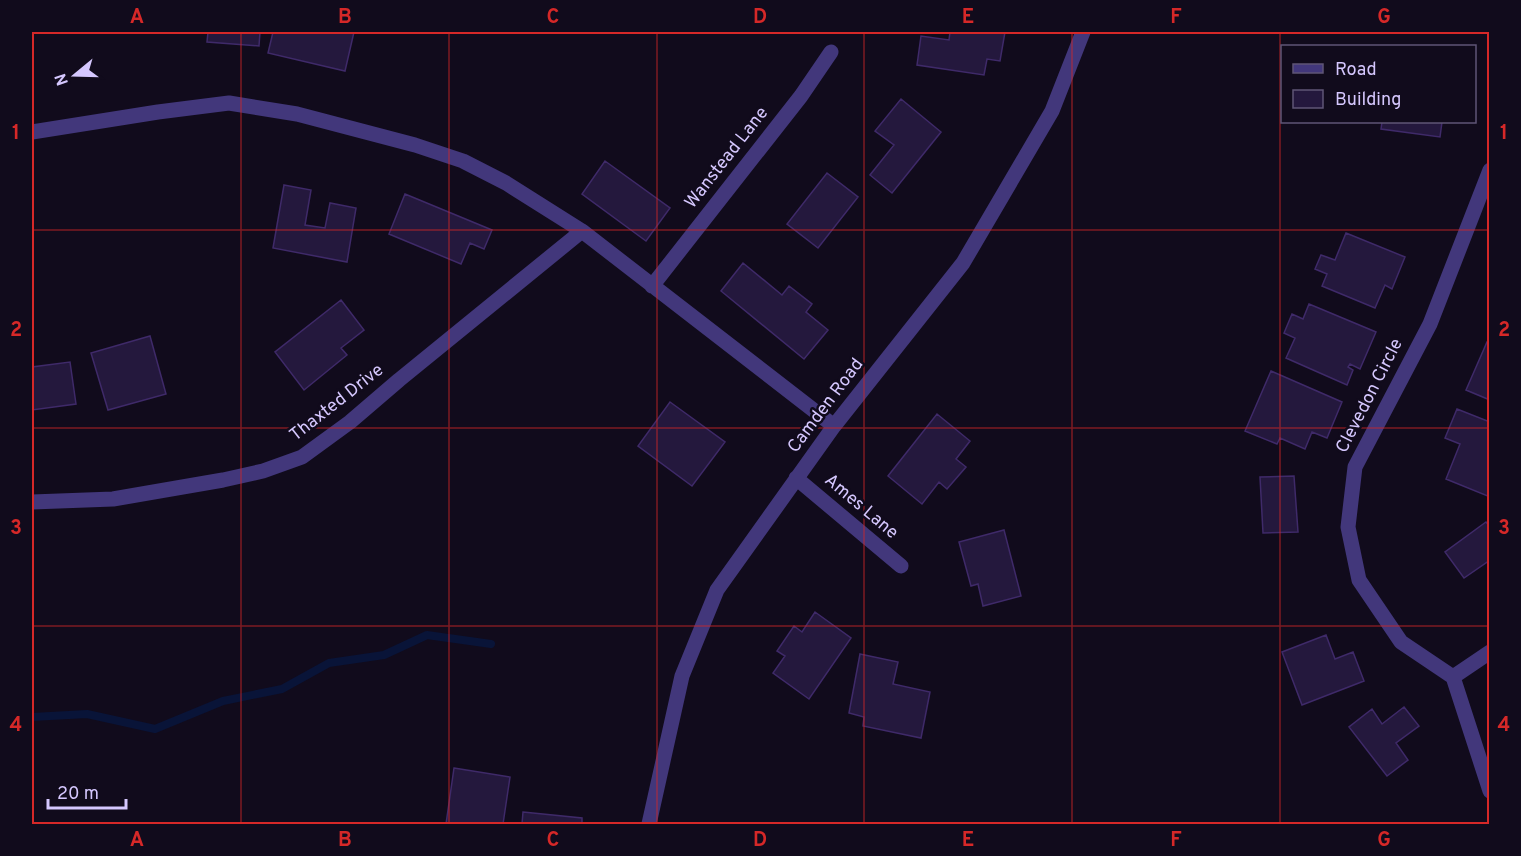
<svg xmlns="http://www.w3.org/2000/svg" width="1521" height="856" font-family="Overpass,sans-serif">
	<rect width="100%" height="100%" fill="#110b1c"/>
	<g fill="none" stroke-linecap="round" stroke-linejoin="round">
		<path stroke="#091438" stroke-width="8" d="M 32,717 L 87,714 L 155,729 L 223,701 L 282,689 L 329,663 L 384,655 L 427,635 L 491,644"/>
	</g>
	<path fill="#24183d" stroke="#3f2a69" stroke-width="1.5" d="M 208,32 L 260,32 L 259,46 L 207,42 Z
		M 273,32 L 354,32 L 345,71 L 268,53 Z
		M 950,32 L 1005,32 L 1000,61 L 987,59 L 984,75 L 917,65 L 921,36 L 949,40 Z
		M 901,99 L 941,132 L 892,193 L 870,175 L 894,145 L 875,131 Z
		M 1382,122 L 1442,122 L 1440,137 L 1381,129 Z
		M 605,161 L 670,208 L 646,241 L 582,194 Z
		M 827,173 L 858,197 L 818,248 L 787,224 Z
		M 284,185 L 311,190 L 305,225 L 325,228 L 330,203 L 356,208 L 347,262 L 273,248 Z
		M 405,194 L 492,230 L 484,249 L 470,243 L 461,264 L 389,234 Z
		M 1346,233 L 1405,257 L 1392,289 L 1385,285 L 1375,308 L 1322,286 L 1327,274 L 1315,269 L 1321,255 L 1335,260 Z
		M 743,263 L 782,295 L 789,286 L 812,304 L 806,312 L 828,330 L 804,359 L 721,291 Z
		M 341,300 L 364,330 L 341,348 L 347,355 L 304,390 L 275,352 Z
		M 1309,304 L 1376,332 L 1360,369 L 1350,364 L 1348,367 L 1353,370 L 1347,385 L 1286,358 L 1295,338 L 1284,333 L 1292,314 L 1303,319 Z
		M 150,336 L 166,394 L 108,410 L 91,353 Z
		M 1487,342 L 1490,343 L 1490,400 L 1466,390 Z
		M 70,362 L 76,404 L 32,410 L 32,367 Z
		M 1271,371 L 1342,402 L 1327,438 L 1312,432 L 1305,449 L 1280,438 L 1277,444 L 1245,431 Z
		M 670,402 L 725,442 L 692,486 L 638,446 Z
		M 1457,409 L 1490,422 L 1490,497 L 1446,479 L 1460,444 L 1445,438 Z
		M 937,414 L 970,441 L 956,459 L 966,467 L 947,489 L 939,482 L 922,504 L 888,476 Z
		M 1294,476 L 1298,532 L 1263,533 L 1260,477 Z
		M 1486,522 L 1490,527 L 1490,560 L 1464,578 L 1445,552 Z
		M 1004,530 L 1021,596 L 983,606 L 978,584 L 971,586 L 959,542 Z
		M 815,612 L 851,638 L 809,699 L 773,673 L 785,656 L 777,651 L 794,626 L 802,632 Z
		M 1326,635 L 1335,659 L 1353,652 L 1364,681 L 1302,705 L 1282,652 Z
		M 860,654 L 898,662 L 893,684 L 930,692 L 921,738 L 863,726 L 864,717 L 849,713 Z
		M 1404,707 L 1419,726 L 1396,743 L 1408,760 L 1387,776 L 1349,727 L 1372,709 L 1382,724 Z
		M 454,768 L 510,777 L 503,824 L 446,824 Z
		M 523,812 L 582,818 L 582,824 L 522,824 Z"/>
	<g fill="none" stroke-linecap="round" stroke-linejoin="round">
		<path stroke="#42377b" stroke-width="15" d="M 32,132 L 158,112 L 229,103 L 297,114 L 415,145 L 463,161 L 506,183 L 582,231 L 834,426
			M 652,286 L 801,96 L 831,52
			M 796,478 L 901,566
			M 32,502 L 113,499 L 223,480 L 263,471 L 302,457 L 350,422 L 399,380 L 582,231
			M 1453,677 L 1401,642 L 1359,580 L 1348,527 L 1355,467 L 1430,324 L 1490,170
			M 1453,677 L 1490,791
			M 1453,677 L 1490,652
			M 649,824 L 682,676 L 717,590 L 834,426 L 963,263 L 1052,111 L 1083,32"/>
	</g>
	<path fill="none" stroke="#d62828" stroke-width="1.5" stroke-opacity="0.55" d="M 241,32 L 241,824M 449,32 L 449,824M 657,32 L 657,824M 864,32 L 864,824M 1072,32 L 1072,824M 1280,32 L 1280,824M 32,230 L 1490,230M 32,428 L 1490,428M 32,626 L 1490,626"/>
	<g text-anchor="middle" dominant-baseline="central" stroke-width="5" stroke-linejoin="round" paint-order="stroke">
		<g font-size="18" fill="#d5c7fe" stroke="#110b1c">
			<text transform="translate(727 158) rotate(-52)">Wanstead Lane</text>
			<text transform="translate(1370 396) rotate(-63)">Clevedon Circle</text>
			<text transform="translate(337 403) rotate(-38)">Thaxted Drive</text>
			<text transform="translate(826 406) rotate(-53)">Camden Road</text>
			<text transform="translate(861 507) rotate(40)">Ames Lane</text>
		</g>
	</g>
	<rect width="1521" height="856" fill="none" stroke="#110b1c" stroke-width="66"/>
	<rect x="1281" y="45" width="195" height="78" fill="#110b1c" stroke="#5f5676" stroke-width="1.5"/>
	<rect x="1293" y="64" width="30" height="9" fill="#42377b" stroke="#5f5676" stroke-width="1.5"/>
	<text x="1335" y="75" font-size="18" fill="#d5c7fe">Road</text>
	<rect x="1293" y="90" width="30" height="18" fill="#24183d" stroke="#5f5676" stroke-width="1.5"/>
	<text x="1335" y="105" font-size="18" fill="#d5c7fe">Building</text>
	<g transform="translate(75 75) rotate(251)" stroke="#110b1c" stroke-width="4.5" paint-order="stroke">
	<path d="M0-4.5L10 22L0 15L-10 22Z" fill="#d5c7fe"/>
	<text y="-9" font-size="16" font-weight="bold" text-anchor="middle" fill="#d5c7fe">N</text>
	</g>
	<path d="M48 799v9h78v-9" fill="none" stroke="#d5c7fe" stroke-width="3"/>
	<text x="57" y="799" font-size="18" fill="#d5c7fe" stroke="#110b1c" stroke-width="4.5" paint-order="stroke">20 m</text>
	<rect x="33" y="33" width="1455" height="790" fill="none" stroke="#d62828" stroke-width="2"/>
	<g font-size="20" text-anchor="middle" font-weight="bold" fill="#d62828">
		<text x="137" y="23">A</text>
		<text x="345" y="23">B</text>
		<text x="553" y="23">C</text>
		<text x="760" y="23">D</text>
		<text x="968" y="23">E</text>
		<text x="1176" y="23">F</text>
		<text x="1384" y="23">G</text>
		<text x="16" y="139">1</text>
		<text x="1504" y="139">1</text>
		<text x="16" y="336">2</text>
		<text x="1504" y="336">2</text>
		<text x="16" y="534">3</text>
		<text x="1504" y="534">3</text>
		<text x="16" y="731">4</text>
		<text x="1504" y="731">4</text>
		<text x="137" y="846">A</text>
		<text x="345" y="846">B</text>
		<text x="553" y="846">C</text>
		<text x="760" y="846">D</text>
		<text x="968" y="846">E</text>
		<text x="1176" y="846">F</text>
		<text x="1384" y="846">G</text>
	</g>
</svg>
